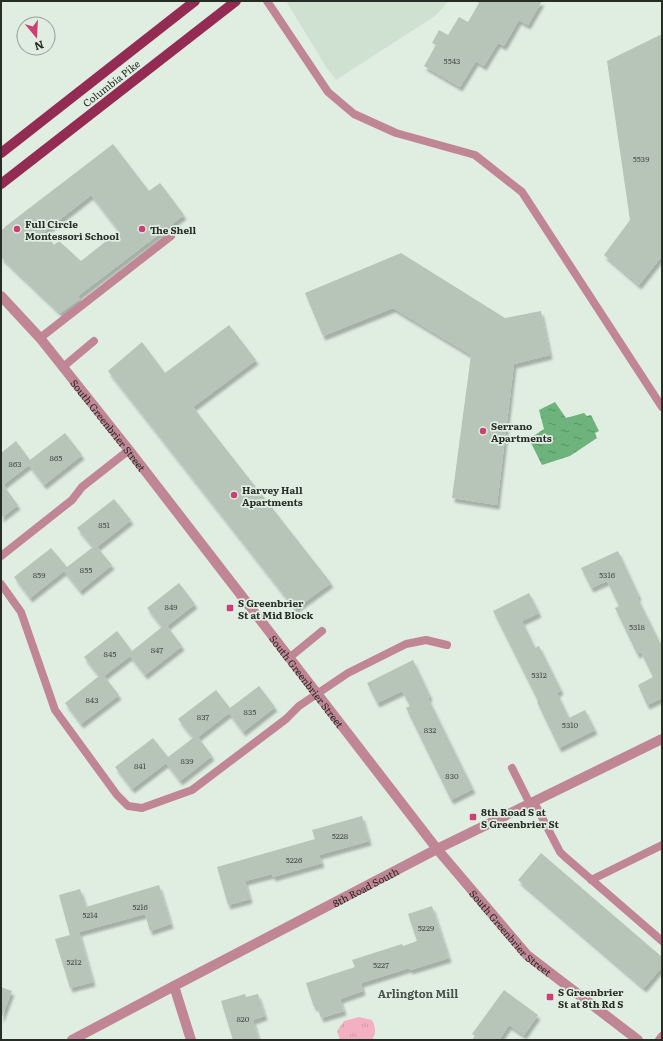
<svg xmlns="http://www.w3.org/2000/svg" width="663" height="1041" font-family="Literata,serif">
	<defs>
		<pattern id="park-tufts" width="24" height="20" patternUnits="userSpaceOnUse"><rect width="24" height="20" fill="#f3b0c2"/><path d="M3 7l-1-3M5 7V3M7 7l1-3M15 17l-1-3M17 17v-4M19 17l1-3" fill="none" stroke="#d098a7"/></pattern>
		<pattern id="water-ripples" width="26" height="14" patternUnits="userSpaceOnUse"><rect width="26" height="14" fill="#6eb37c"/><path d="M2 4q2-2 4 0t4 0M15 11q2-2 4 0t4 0" fill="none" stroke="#5a9266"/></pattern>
		<filter id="shadow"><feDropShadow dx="2.5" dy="4.5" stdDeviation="1" flood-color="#0004"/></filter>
	</defs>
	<rect width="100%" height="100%" fill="#e0eee2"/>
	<path fill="#cfe2d2" d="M 286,1 L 449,1 L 435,16 L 336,80 L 326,67 Z"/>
	<path fill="url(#park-tufts)" d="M 359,1017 L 372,1020 C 376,1028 376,1033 372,1040 L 340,1040 L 337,1031 L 344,1021 Z"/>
	<path fill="url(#water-ripples)" d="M 555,402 L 566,418 L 584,413 L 587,416 L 591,415 L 599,431 L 595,433 L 597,438 L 570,456 L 542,465 L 529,439 L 544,429 L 539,410 Z"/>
	<path fill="#b7c4b8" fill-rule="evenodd" filter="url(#shadow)" d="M 475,1 L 542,1 L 528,25 L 519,20 L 504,46 L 498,43 L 484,66 L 476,61 L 460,87 L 424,66 L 436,45 L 432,43 L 439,30 L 448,35 L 459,17 L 468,22 L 479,3 Z
		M 662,34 L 662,83 L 660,84 L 662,96 L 662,256 L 639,285 L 604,255 L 630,220 L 607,61 Z
		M 113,144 L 149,191 L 160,183 L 184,215 L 78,296 L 80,299 L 60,313 L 1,257 L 1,231 L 6,226 ZM 91,195 L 119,231 L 81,261 L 59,241 L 54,245 L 44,232 Z
		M 401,253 L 505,318 L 541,311 L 550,355 L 514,364 L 497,505 L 452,498 L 471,355 L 393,308 L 323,336 L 305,293 Z
		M 229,325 L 256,360 L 193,407 L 331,583 L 295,609 L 108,371 L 142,342 L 165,373 Z
		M 65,433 L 82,455 L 44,485 L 29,465 L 3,485 L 18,505 L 1,518 L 1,453 L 16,441 L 30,460 Z
		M 114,499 L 131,520 L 97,547 L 112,565 L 80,591 L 64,571 L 30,598 L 14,577 L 51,548 L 67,567 L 93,547 L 77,528 Z
		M 618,551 L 639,596 L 637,597 L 660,643 L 662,643 L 662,698 L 647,705 L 638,685 L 653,677 L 641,652 L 637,654 L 615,608 L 619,606 L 607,581 L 591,588 L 581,568 Z
		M 179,583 L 195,604 L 167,626 L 182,646 L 145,675 L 130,656 L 104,676 L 119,695 L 81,724 L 65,703 L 99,676 L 84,657 L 117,631 L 132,651 L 162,627 L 147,608 Z
		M 529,593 L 539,613 L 522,621 L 535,648 L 539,646 L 561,690 L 557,693 L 569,718 L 585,710 L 595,730 L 559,748 L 537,702 L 538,701 L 493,611 Z
		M 413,660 L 430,696 L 428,698 L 473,789 L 451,800 L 406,708 L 410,706 L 402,691 L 377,703 L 367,683 Z
		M 259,686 L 275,707 L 243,732 L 229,713 L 198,737 L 212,756 L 180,781 L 166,763 L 132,789 L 115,767 L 153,738 L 168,757 L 193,738 L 178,719 L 216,690 L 230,708 Z
		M 362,816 L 369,841 L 319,855 L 322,863 L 273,877 L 272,874 L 245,881 L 250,899 L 228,905 L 217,867 L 315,839 L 312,830 Z
		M 541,853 L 662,957 L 662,967 L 644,988 L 518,880 Z
		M 159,885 L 171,924 L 150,931 L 145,914 L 79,932 L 93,982 L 70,988 L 55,939 L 70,935 L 59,895 L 80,889 L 86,907 Z
		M 432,906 L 449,958 L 410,970 L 409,968 L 361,983 L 363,991 L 340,999 L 344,1011 L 321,1018 L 317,1006 L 314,1007 L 306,983 L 355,967 L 352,960 L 402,944 L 403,946 L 417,941 L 408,914 Z
		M 1,987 L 12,991 L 1,1019 Z
		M 504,990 L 538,1015 L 524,1035 L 509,1025 L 499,1040 L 472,1040 L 475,1036 L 472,1034 Z
		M 245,994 L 246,997 L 258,994 L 265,1016 L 253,1020 L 259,1040 L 233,1040 L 221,1001 Z"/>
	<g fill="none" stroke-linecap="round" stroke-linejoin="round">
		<path stroke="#c18695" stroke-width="8" d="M 267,1 L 328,92 L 354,114 L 396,133 L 475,155 L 522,192 L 662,407
			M 40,338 L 171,236
			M 63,367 L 94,341
			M 1,556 L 72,500 L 82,487 L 129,450
			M 1,584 L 21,612 L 55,710 L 117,795 L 128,806 L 142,808 L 192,790 L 286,719 L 299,706 L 348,673 L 406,644 L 426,640 L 447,645
			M 289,658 L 322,631
			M 512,768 L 530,804
			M 534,802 L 560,852 L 564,856 L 662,941
			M 591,880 L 662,845
			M 659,1040 L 662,1036"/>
		<g stroke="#c18695" stroke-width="10">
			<path id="s1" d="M 1,296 L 40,338 L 129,450 L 437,849 L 527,955 L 638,1040"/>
			<path d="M 174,986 L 191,1040"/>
			<path id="s2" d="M 72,1040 L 174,986 L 437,849 L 662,739"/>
		</g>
		<path stroke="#932b52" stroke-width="10" d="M 1,153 L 195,1
			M 1,184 L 236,1"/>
	</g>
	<g fill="#cc4074" stroke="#e0eee2" stroke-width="1.5">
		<circle cx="17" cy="229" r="4"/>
		<circle cx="142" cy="229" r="4"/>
		<circle cx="483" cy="431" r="4"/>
		<circle cx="234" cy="495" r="4"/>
		<rect x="226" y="604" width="8" height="8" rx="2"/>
		<rect x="469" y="813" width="8" height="8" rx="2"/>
		<rect x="546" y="993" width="8" height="8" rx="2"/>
	</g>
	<g text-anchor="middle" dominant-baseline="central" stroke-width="3.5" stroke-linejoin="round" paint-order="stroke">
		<g font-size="8" fill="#4b524b">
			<text x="452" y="60">5543</text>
			<text x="641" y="158">5539</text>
			<text x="56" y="457">865</text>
			<text x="15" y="463">863</text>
			<text x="104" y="524">851</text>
			<text x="86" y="569">855</text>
			<text x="39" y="574">859</text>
			<text x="607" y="574">5316</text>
			<text x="171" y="606">849</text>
			<text x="637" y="626">5318</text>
			<text x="157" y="649">847</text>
			<text x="110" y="653">845</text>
			<text x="539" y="674">5312</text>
			<text x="92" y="699">843</text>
			<text x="250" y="711">835</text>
			<text x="203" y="716">837</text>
			<text x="570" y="724">5310</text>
			<text x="430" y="729">832</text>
			<text x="187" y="760">839</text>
			<text x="140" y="765">841</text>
			<text x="452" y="775">830</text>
			<text x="340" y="835">5228</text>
			<text x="294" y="859">5226</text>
			<text x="140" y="906">5216</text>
			<text x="90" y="914">5214</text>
			<text x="426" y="927">5229</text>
			<text x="74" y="961">5212</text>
			<text x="381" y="964">5227</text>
			<text x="243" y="1018">820</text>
		</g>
		<g font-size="10" fill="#272c27" stroke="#e0eee2">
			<text transform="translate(111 83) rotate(-38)">Columbia Pike</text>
			<text stroke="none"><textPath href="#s1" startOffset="168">South Greenbrier Street</textPath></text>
			<text stroke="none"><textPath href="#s1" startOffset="492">South Greenbrier Street</textPath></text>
			<text stroke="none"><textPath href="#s2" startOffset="331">8th Road South</textPath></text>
			<text stroke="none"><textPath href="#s1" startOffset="816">South Greenbrier Street</textPath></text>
		</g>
		<g font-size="10" font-weight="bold" fill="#272c27" stroke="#e0eee2" text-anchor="start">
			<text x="25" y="223">Full Circle<tspan x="25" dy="12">Montessori School</tspan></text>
			<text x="150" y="229">The Shell</text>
			<text x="491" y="425">Serrano<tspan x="491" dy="12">Apartments</tspan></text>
			<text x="242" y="489">Harvey Hall<tspan x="242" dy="12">Apartments</tspan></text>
			<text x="238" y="602">S Greenbrier<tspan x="238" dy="12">St at Mid Block</tspan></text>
			<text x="481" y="811">8th Road S at<tspan x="481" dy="12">S Greenbrier St</tspan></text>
			<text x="558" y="991">S Greenbrier<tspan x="558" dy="12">St at 8th Rd S</tspan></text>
		</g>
		<g font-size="11" font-weight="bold" fill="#485349" stroke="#e0eee2">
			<text x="418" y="993">Arlington Mill</text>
		</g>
	</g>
	<rect width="663" height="1041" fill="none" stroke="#272c27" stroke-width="4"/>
	<g transform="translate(36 36) rotate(162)"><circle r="19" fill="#e0eee2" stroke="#96a097"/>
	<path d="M0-3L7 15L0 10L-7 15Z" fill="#cc4074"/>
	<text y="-6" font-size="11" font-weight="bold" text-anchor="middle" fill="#272c27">N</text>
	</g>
</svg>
